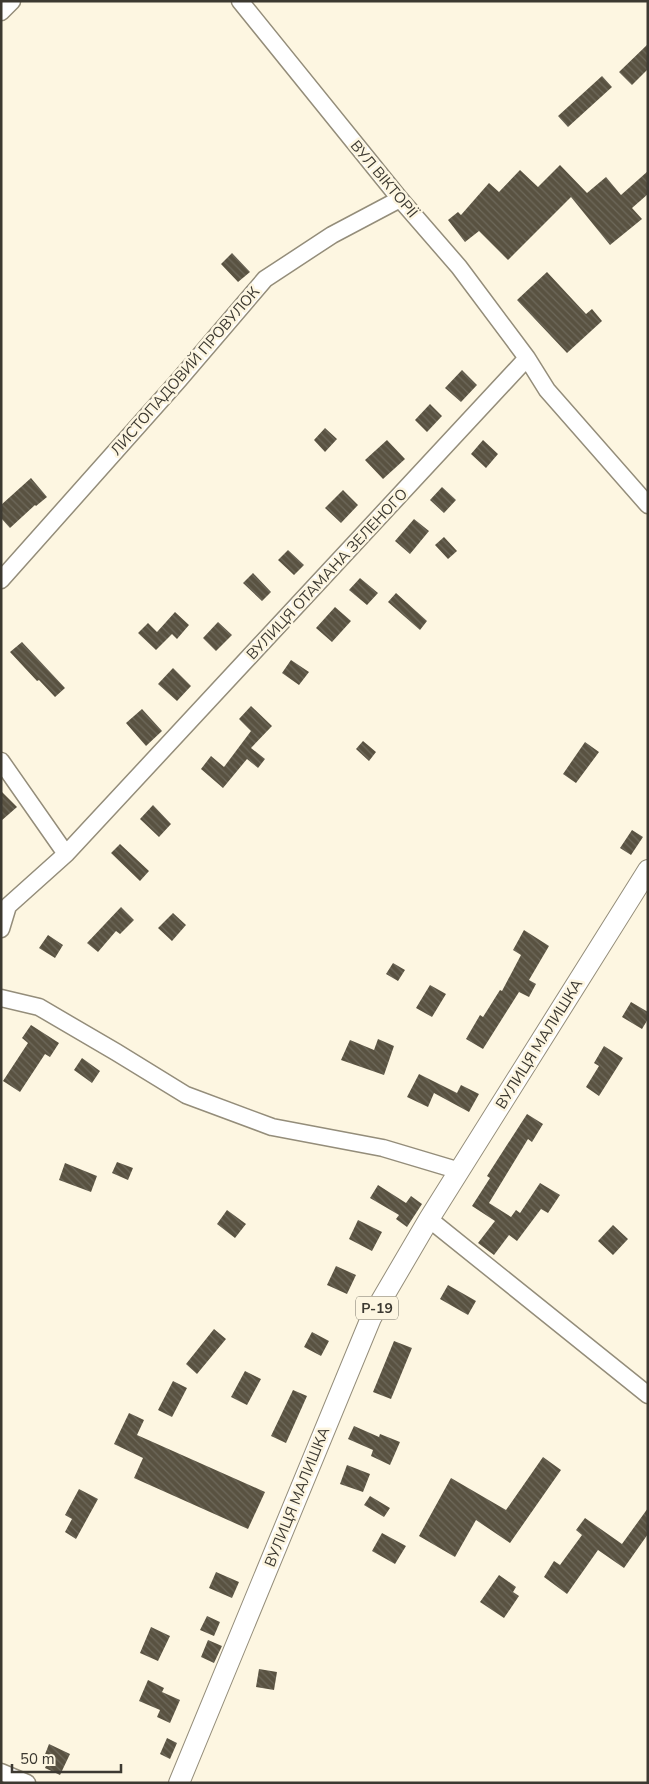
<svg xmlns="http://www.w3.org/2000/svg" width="649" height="1784" font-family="'Nunito Sans',sans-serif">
	<defs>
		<pattern id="building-back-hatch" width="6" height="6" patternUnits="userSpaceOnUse" patternTransform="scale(1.25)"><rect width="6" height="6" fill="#595241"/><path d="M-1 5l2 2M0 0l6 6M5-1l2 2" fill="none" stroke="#6e695b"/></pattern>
	</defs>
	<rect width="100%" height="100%" fill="#fdf6e1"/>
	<path fill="url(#building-back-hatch)" d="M 648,44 L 648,69 L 632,85 L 619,72 Z
		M 602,76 L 612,87 L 568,127 L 558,116 Z
		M 560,165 L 587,193 L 606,177 L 621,195 L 648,171 L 648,194 L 632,208 L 642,219 L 610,245 L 571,197 L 508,260 L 479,231 L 465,242 L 448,220 L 458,212 L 461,215 L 489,183 L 499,192 L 520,170 L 538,187 Z
		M 232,253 L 250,272 L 238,282 L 221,264 Z
		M 547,272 L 586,314 L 592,309 L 602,321 L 567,353 L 517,300 Z
		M 462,370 L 477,385 L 461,402 L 445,388 Z
		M 430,404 L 442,416 L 427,432 L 415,420 Z
		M 325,428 L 337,439 L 325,452 L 314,440 Z
		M 387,440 L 405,459 L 383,479 L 365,460 Z
		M 483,440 L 498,454 L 486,468 L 471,454 Z
		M 31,478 L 47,497 L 36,506 L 35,505 L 10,528 L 1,518 L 1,505 Z
		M 442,487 L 456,500 L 444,513 L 430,500 Z
		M 343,490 L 358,505 L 341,523 L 325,508 Z
		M 414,519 L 429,531 L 410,554 L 395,541 Z
		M 444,537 L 457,551 L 448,559 L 435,545 Z
		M 288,550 L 304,565 L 294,575 L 278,560 Z
		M 253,573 L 271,592 L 262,601 L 243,583 Z
		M 360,578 L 378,593 L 367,605 L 349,590 Z
		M 396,593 L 427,621 L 420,630 L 388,602 Z
		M 335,607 L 351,621 L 332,642 L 316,628 Z
		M 175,612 L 189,625 L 177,639 L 172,634 L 156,650 L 138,633 L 148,623 L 157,632 Z
		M 218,622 L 232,635 L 216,651 L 203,638 Z
		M 22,642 L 65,688 L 55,697 L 39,680 L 37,681 L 10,652 Z
		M 291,660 L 309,672 L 299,685 L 282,673 Z
		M 173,668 L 191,686 L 177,701 L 158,684 Z
		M 251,706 L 272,726 L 251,748 L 265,759 L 258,768 L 247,759 L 223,788 L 201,769 L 211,756 L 224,767 L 251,731 L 239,719 Z
		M 142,709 L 162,731 L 146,746 L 126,723 Z
		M 363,741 L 376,752 L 369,761 L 356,749 Z
		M 585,742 L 599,752 L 576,783 L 563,774 Z
		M 1,791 L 17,807 L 1,821 Z
		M 153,805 L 171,824 L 159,837 L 140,819 Z
		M 632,830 L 643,837 L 631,855 L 620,848 Z
		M 120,844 L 149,871 L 140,881 L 111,853 Z
		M 121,907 L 134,920 L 120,934 L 116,931 L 98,952 L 87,943 Z
		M 173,913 L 186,925 L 172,941 L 158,928 Z
		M 524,930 L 549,946 L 529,980 L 536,984 L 529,997 L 519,992 L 483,1049 L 466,1039 L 480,1015 L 483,1017 L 500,990 L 502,991 L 521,955 L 513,950 Z
		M 48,935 L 63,945 L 55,958 L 39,948 Z
		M 393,963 L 405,970 L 398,981 L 386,974 Z
		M 430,985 L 446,994 L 432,1017 L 416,1008 Z
		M 631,1002 L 648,1012 L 648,1019 L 642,1029 L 622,1017 Z
		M 31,1025 L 59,1043 L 50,1057 L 45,1054 L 20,1092 L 3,1081 L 28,1043 L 22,1038 Z
		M 378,1039 L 394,1046 L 384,1075 L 341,1060 L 350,1040 L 374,1050 Z
		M 604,1046 L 623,1058 L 599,1096 L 586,1087 L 599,1066 L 594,1063 Z
		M 82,1058 L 100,1071 L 92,1083 L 74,1070 Z
		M 419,1074 L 457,1093 L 461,1085 L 479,1094 L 469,1112 L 434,1093 L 428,1107 L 407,1097 Z
		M 527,1114 L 543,1124 L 532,1142 L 528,1139 L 489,1203 L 511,1217 L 516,1210 L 520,1213 L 540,1183 L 560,1195 L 548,1213 L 541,1209 L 517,1241 L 509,1235 L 494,1255 L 478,1243 L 495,1221 L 472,1206 L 490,1178 L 487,1176 Z
		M 117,1162 L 133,1168 L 128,1180 L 112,1173 Z
		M 65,1163 L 97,1176 L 91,1192 L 59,1180 Z
		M 378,1185 L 406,1203 L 411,1196 L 422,1204 L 407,1227 L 396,1219 L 399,1215 L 370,1198 Z
		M 227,1210 L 246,1224 L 235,1238 L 217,1224 Z
		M 358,1220 L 382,1232 L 372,1251 L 349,1239 Z
		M 613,1225 L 628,1239 L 613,1255 L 598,1241 Z
		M 336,1266 L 356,1275 L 347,1294 L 327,1285 Z
		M 448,1285 L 476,1301 L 468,1315 L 440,1299 Z
		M 214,1329 L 226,1339 L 197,1374 L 186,1364 Z
		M 312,1332 L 329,1341 L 321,1356 L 304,1347 Z
		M 394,1341 L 412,1348 L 391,1399 L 373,1392 Z
		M 245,1371 L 261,1379 L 247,1405 L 231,1397 Z
		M 173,1381 L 187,1388 L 172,1417 L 158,1410 Z
		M 293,1390 L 307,1396 L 286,1443 L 271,1436 Z
		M 129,1413 L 144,1420 L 137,1435 L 265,1492 L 248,1529 L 134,1478 L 143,1458 L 114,1444 Z
		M 354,1426 L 379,1437 L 380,1434 L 400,1442 L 390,1465 L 371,1456 L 373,1450 L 348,1439 Z
		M 543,1457 L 561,1470 L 510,1543 L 476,1520 L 455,1557 L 419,1536 L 451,1478 L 506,1510 Z
		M 347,1465 L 370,1474 L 363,1492 L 340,1484 Z
		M 79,1489 L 98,1499 L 76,1539 L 65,1532 L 72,1519 L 65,1515 Z
		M 370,1496 L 390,1508 L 384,1517 L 364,1505 Z
		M 648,1508 L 648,1534 L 624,1568 L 598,1550 L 567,1594 L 544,1577 L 554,1561 L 560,1565 L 582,1535 L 576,1530 L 585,1518 L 622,1544 Z
		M 382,1533 L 406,1546 L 395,1564 L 372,1551 Z
		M 216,1572 L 239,1582 L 232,1598 L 209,1588 Z
		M 499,1575 L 516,1587 L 513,1592 L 519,1596 L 504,1618 L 480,1602 Z
		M 207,1616 L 220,1622 L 214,1636 L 200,1630 Z
		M 151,1627 L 170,1636 L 158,1661 L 140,1653 Z
		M 208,1640 L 222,1646 L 214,1663 L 201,1657 Z
		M 259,1669 L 277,1672 L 274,1690 L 256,1687 Z
		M 148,1680 L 164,1688 L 162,1692 L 180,1700 L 170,1723 L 157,1717 L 160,1710 L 139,1701 Z
		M 167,1738 L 177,1743 L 170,1759 L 160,1754 Z
		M 49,1744 L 70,1754 L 60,1775 L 45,1768 L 49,1759 L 44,1757 Z"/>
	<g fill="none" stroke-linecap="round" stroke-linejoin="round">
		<defs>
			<path id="minor" d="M 240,1 L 400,199 L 459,267 L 527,358
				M 1,12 L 12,1
				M 1,580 L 178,381 L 265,279 L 332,235 L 400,199
				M 1,761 L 66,854
				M 1,929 L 8,906 L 66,854 L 527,358 L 547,390 L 648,505
				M 1,998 L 39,1007 L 116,1052 L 186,1095 L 272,1127 L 383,1148 L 460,1171
				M 429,1219 L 648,1395
				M 1,1772 L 27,1783"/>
			<path id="major" d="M 179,1783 L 371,1318 L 429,1219 L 648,870"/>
		</defs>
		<use href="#minor" stroke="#948d7a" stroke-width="19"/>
		<use href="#major" stroke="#948d7a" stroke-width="22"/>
		<use href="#minor" stroke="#fff" stroke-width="16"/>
		<use href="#major" stroke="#fff" stroke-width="20"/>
	</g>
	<g text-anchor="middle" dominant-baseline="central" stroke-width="5" stroke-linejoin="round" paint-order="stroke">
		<rect fill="#fdf6e1" stroke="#767266" stroke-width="1" x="356" y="1296.5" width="42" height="23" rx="4"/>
		<g font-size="14" font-weight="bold" fill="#3c3931">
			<text x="377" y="1308">Р-19</text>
		</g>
		<g font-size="15" fill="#3c3931" stroke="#fdf6e1">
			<text transform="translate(384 179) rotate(50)">ВУЛ ВІКТОРІЇ</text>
			<text transform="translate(185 371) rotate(-49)">ЛИСТОПАДОВИЙ ПРОВУЛОК</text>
			<text transform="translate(327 574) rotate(-47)">ВУЛИЦЯ ОТАМАНА ЗЕЛЕНОГО</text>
			<text transform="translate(539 1044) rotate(-58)">ВУЛИЦЯ МАЛИШКА</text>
			<text transform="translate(297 1497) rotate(-68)">ВУЛИЦЯ МАЛИШКА</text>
		</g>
	</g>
	<rect width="649" height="1784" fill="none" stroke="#3c3931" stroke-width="5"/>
	<path d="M12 1764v8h109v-8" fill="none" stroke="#3c3931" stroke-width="2.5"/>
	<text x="20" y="1764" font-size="15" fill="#3c3931" stroke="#fdf6e1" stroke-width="4" paint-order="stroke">50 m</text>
</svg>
